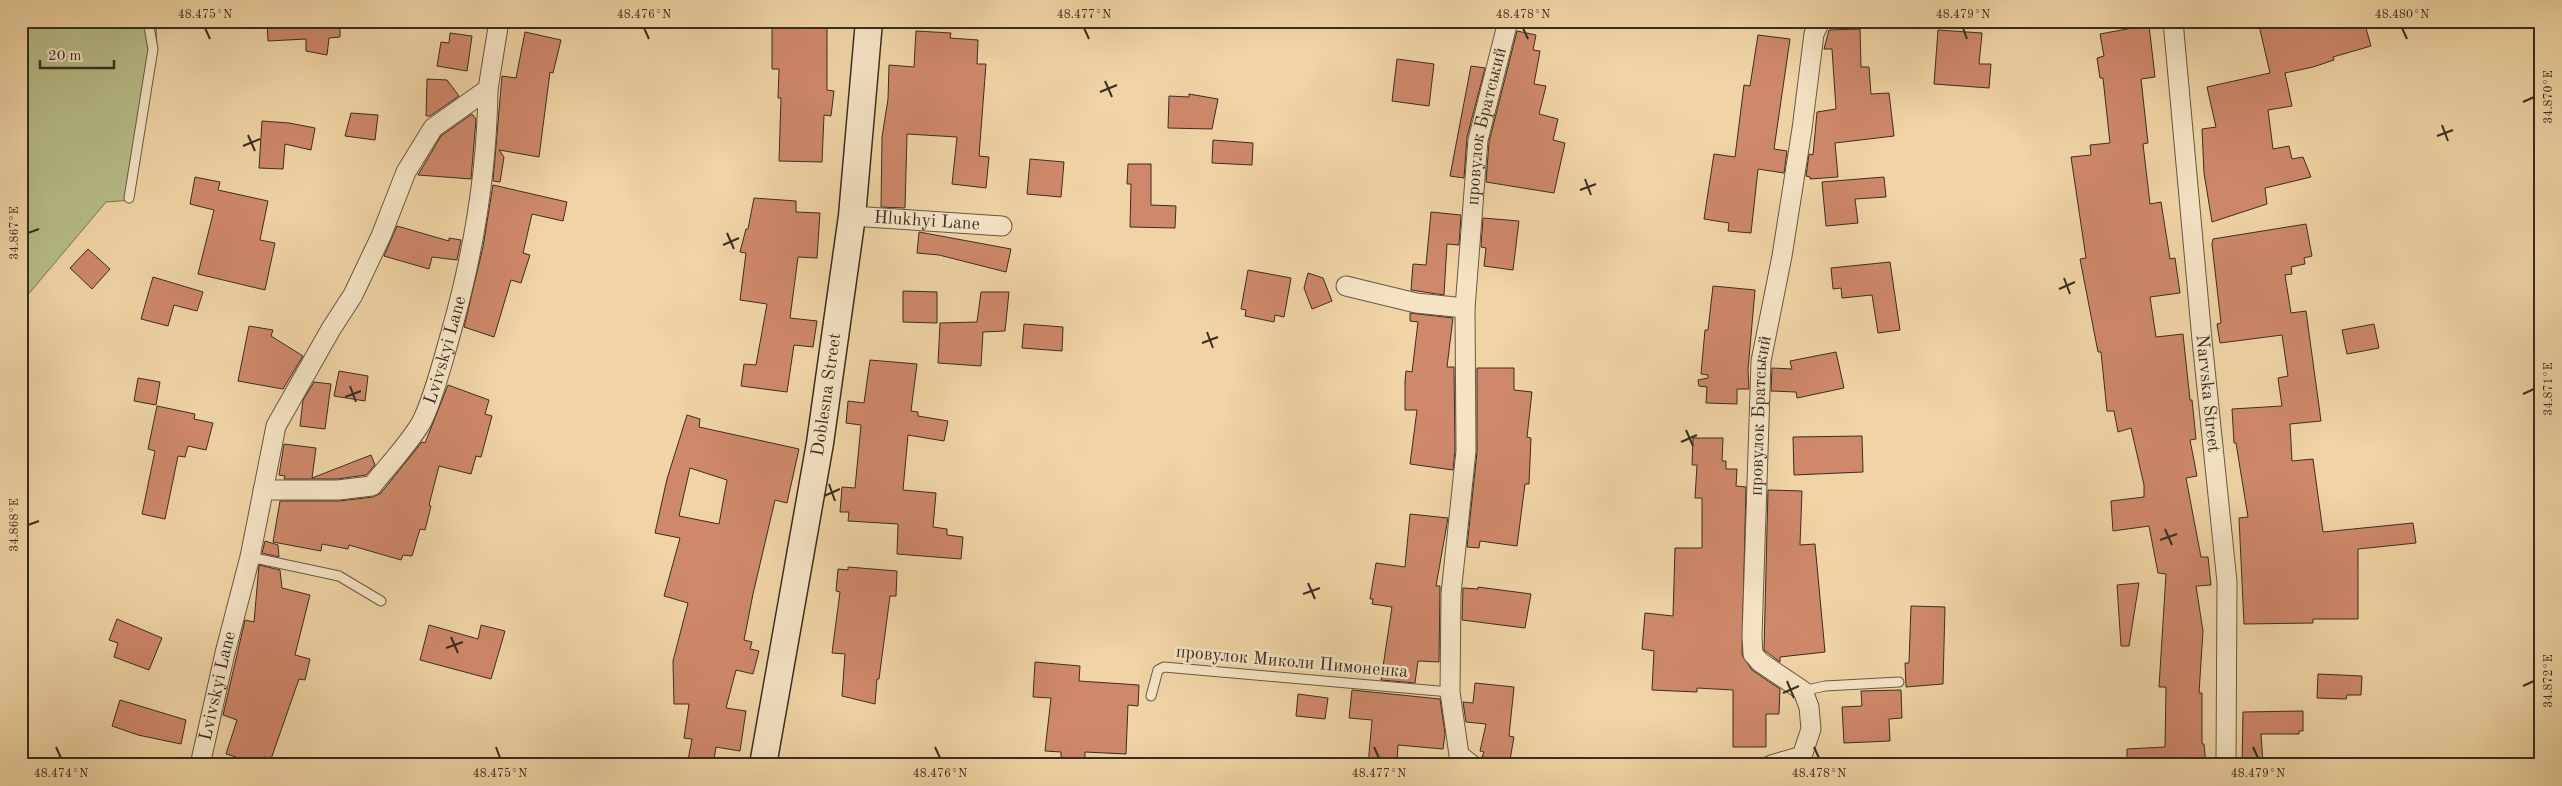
<svg xmlns="http://www.w3.org/2000/svg" width="2562" height="786" font-family="'Old Standard TT',serif">
	<rect width="100%" height="100%" fill="#f0d4a5"/>
	<filter id="stains"><feTurbulence type="fractalNoise" baseFrequency=".004" numOctaves="4"/><feColorMatrix values="0 0 0 0 .2 0 0 0 0 .09 0 0 0 0 .02 0 0 0 .5 -.17"/></filter>
	<radialGradient id="worn" r=".72"><stop offset=".6" stop-color="#630" stop-opacity="0"/><stop offset="1" stop-color="#630" stop-opacity=".3"/></radialGradient>
	<path fill="#b6bd89" stroke="#777556" d="M 21,21 L 156,21 L 157,51 L 133,200 L 106,202 L 21,303 Z"/>
	<path fill="#cf886b" stroke="#382d23" fill-rule="evenodd" d="M 267,21 L 340,21 L 340,37 L 329,38 L 327,55 L 306,51 L 306,39 L 268,41 Z
		M 2258,21 L 2364,21 L 2371,46 L 2333,57 L 2334,60 L 2313,67 L 2285,73 L 2292,106 L 2268,110 L 2273,149 L 2289,146 L 2292,159 L 2303,157 L 2311,177 L 2265,188 L 2267,204 L 2212,222 L 2204,173 L 2202,129 L 2216,127 L 2207,87 L 2270,73 Z
		M 772,22 L 827,22 L 827,90 L 834,91 L 831,116 L 824,115 L 822,162 L 779,161 L 781,98 L 778,98 L 779,69 L 772,69 Z
		M 2149,25 L 2155,77 L 2141,79 L 2148,143 L 2143,144 L 2150,204 L 2161,202 L 2170,259 L 2175,258 L 2180,293 L 2150,297 L 2156,337 L 2183,334 L 2190,400 L 2192,400 L 2196,439 L 2190,440 L 2197,476 L 2186,478 L 2201,557 L 2208,557 L 2211,585 L 2196,586 L 2203,631 L 2199,693 L 2202,693 L 2202,744 L 2204,744 L 2206,765 L 2127,765 L 2127,749 L 2165,747 L 2166,687 L 2159,687 L 2166,574 L 2158,573 L 2149,526 L 2113,531 L 2111,501 L 2144,497 L 2144,485 L 2131,428 L 2118,432 L 2114,411 L 2107,411 L 2101,352 L 2098,352 L 2080,259 L 2086,258 L 2071,157 L 2091,155 L 2090,145 L 2110,143 L 2103,78 L 2100,78 L 2097,58 L 2104,56 L 2100,34 Z
		M 1860,29 L 1861,67 L 1869,67 L 1871,94 L 1889,93 L 1894,136 L 1835,143 L 1838,177 L 1810,179 L 1810,177 L 1806,176 L 1809,154 L 1813,155 L 1817,112 L 1836,109 L 1832,49 L 1824,49 L 1829,30 Z
		M 1938,30 L 1982,33 L 1979,64 L 1991,64 L 1989,88 L 1934,84 Z
		M 916,31 L 951,33 L 950,38 L 978,40 L 977,64 L 986,64 L 979,156 L 989,157 L 986,188 L 952,184 L 957,137 L 907,134 L 905,208 L 881,207 L 882,137 L 888,99 L 889,65 L 914,67 Z
		M 1517,31 L 1536,35 L 1533,50 L 1540,51 L 1534,84 L 1546,86 L 1539,114 L 1558,119 L 1553,140 L 1565,143 L 1554,193 L 1486,182 L 1489,142 Z
		M 525,32 L 561,40 L 553,73 L 550,72 L 539,157 L 499,150 L 504,157 L 500,182 L 493,181 L 502,76 L 516,78 Z
		M 450,33 L 472,36 L 467,71 L 437,66 L 441,42 L 449,43 Z
		M 1758,35 L 1790,39 L 1774,149 L 1787,151 L 1784,173 L 1758,169 L 1751,233 L 1728,231 L 1729,223 L 1704,219 L 1714,154 L 1735,157 L 1744,85 L 1750,86 Z
		M 1397,59 L 1434,64 L 1429,106 L 1392,101 Z
		M 1471,66 L 1485,68 L 1467,137 L 1464,178 L 1450,176 Z
		M 427,79 L 447,80 L 459,96 L 430,116 L 426,116 Z
		M 1189,94 L 1218,99 L 1212,129 L 1168,128 L 1169,96 L 1189,97 Z
		M 351,113 L 378,115 L 375,140 L 345,136 Z
		M 472,114 L 476,119 L 471,179 L 418,175 L 441,136 Z
		M 262,121 L 289,123 L 315,128 L 311,150 L 285,144 L 283,169 L 259,168 Z
		M 1213,140 L 1253,143 L 1252,165 L 1212,163 Z
		M 1030,159 L 1064,162 L 1061,197 L 1027,194 Z
		M 1128,164 L 1151,164 L 1151,205 L 1176,206 L 1175,228 L 1130,227 L 1131,184 L 1127,184 Z
		M 195,177 L 220,182 L 218,190 L 268,201 L 260,240 L 275,243 L 265,290 L 198,274 L 214,210 L 190,204 Z
		M 1884,177 L 1886,197 L 1855,199 L 1858,223 L 1826,226 L 1822,182 Z
		M 493,185 L 567,202 L 563,221 L 532,214 L 523,253 L 530,255 L 521,283 L 511,280 L 494,337 L 464,327 L 483,247 Z
		M 754,198 L 796,201 L 796,212 L 820,213 L 817,258 L 798,257 L 790,318 L 817,321 L 813,347 L 794,345 L 787,392 L 741,386 L 744,364 L 756,365 L 767,304 L 740,300 L 746,253 L 740,252 L 746,229 L 748,229 Z
		M 1431,212 L 1461,215 L 1459,245 L 1447,244 L 1444,295 L 1411,290 L 1413,264 L 1426,265 Z
		M 1483,218 L 1519,221 L 1513,270 L 1484,266 L 1486,248 L 1481,247 Z
		M 2306,224 L 2312,256 L 2304,258 L 2305,264 L 2291,267 L 2292,274 L 2285,275 L 2291,313 L 2306,311 L 2321,421 L 2290,424 L 2292,461 L 2313,459 L 2323,532 L 2413,523 L 2416,543 L 2358,549 L 2358,619 L 2313,619 L 2313,623 L 2244,624 L 2239,518 L 2248,517 L 2236,443 L 2234,443 L 2232,409 L 2282,406 L 2278,378 L 2288,376 L 2282,335 L 2220,343 L 2217,324 L 2221,323 L 2212,244 L 2213,239 Z
		M 397,226 L 449,241 L 449,238 L 461,240 L 457,260 L 432,257 L 429,269 L 384,256 Z
		M 919,232 L 1011,249 L 1006,272 L 939,255 L 917,253 Z
		M 88,249 L 110,269 L 92,289 L 70,268 Z
		M 1890,262 L 1900,330 L 1878,333 L 1872,295 L 1842,298 L 1841,288 L 1833,289 L 1831,268 Z
		M 1248,270 L 1291,278 L 1284,317 L 1275,315 L 1274,322 L 1245,316 L 1246,310 L 1241,309 Z
		M 1308,273 L 1323,278 L 1332,301 L 1312,309 L 1304,288 Z
		M 153,277 L 203,292 L 197,311 L 174,305 L 168,326 L 141,319 Z
		M 1713,286 L 1755,290 L 1748,370 L 1749,389 L 1737,389 L 1737,404 L 1706,403 L 1707,387 L 1699,386 L 1698,380 L 1708,378 L 1708,375 L 1701,374 L 1705,330 L 1708,330 Z
		M 903,291 L 937,292 L 937,323 L 903,322 Z
		M 981,292 L 1009,292 L 1005,331 L 983,332 L 981,366 L 938,363 L 940,323 L 977,322 Z
		M 1410,313 L 1453,318 L 1447,367 L 1454,367 L 1455,450 L 1453,470 L 1410,464 L 1417,410 L 1405,410 L 1405,381 L 1406,371 L 1412,372 L 1418,322 L 1410,321 Z
		M 1024,324 L 1063,327 L 1062,351 L 1022,348 Z
		M 2374,324 L 2379,348 L 2347,354 L 2342,330 Z
		M 249,326 L 273,330 L 271,336 L 303,356 L 283,389 L 238,381 Z
		M 1836,352 L 1844,388 L 1797,398 L 1796,392 L 1771,391 L 1772,368 L 1792,369 L 1790,361 Z
		M 870,360 L 917,364 L 911,411 L 918,412 L 918,416 L 948,421 L 944,441 L 908,435 L 903,490 L 936,493 L 933,527 L 947,529 L 947,535 L 963,537 L 961,559 L 897,554 L 898,524 L 848,521 L 849,512 L 840,512 L 842,487 L 855,488 L 861,425 L 846,423 L 848,401 L 864,403 Z
		M 1477,368 L 1514,368 L 1514,390 L 1532,392 L 1527,437 L 1531,438 L 1529,484 L 1525,484 L 1517,546 L 1480,541 L 1479,548 L 1467,547 L 1477,452 Z
		M 339,371 L 368,376 L 365,401 L 334,396 Z
		M 138,378 L 160,382 L 156,405 L 134,401 Z
		M 314,382 L 331,384 L 325,429 L 300,426 L 303,400 Z
		M 448,385 L 489,400 L 485,414 L 492,416 L 481,457 L 476,456 L 471,474 L 439,466 L 429,505 L 431,506 L 425,530 L 420,529 L 412,556 L 403,555 L 401,560 L 349,545 L 348,549 L 322,544 L 321,551 L 273,542 L 280,501 L 339,501 L 373,497 L 381,493 L 422,442 L 425,443 Z
		M 157,406 L 195,414 L 194,419 L 213,423 L 206,450 L 188,446 L 185,457 L 178,456 L 165,519 L 142,514 L 155,451 L 148,449 Z
		M 687,415 L 700,419 L 699,427 L 799,449 L 787,503 L 775,500 L 753,594 L 744,640 L 752,642 L 750,649 L 759,651 L 753,674 L 736,670 L 726,708 L 746,711 L 740,751 L 716,747 L 713,765 L 687,765 L 692,739 L 684,738 L 689,704 L 674,704 L 673,661 L 688,603 L 664,596 L 680,538 L 655,533 L 667,479 ZM 690,468 L 727,480 L 719,524 L 679,516 Z
		M 1862,436 L 1863,472 L 1794,475 L 1793,437 Z
		M 1693,438 L 1723,438 L 1722,461 L 1726,461 L 1726,469 L 1737,469 L 1736,486 L 1746,487 L 1742,655 L 1752,670 L 1780,689 L 1779,714 L 1766,714 L 1766,747 L 1733,747 L 1733,690 L 1697,688 L 1697,692 L 1652,690 L 1654,651 L 1642,649 L 1645,613 L 1673,616 L 1675,548 L 1702,548 L 1702,498 L 1695,498 L 1697,465 L 1692,465 Z
		M 284,444 L 316,448 L 312,478 L 371,455 L 375,465 L 366,475 L 337,479 L 284,479 L 285,476 L 279,475 Z
		M 1768,490 L 1802,491 L 1800,545 L 1815,544 L 1825,652 L 1780,657 L 1780,662 L 1764,650 Z
		M 1410,514 L 1448,518 L 1436,586 L 1440,586 L 1439,662 L 1418,661 L 1415,683 L 1381,680 L 1392,607 L 1372,604 L 1373,599 L 1370,599 L 1376,563 L 1405,567 Z
		M 265,541 L 278,545 L 279,557 L 262,553 Z
		M 259,565 L 280,570 L 282,588 L 310,595 L 295,655 L 310,659 L 305,680 L 299,679 L 271,759 L 264,757 L 262,765 L 233,765 L 236,757 L 226,754 L 237,720 L 223,715 L 245,620 L 254,622 Z
		M 848,567 L 897,571 L 896,596 L 890,596 L 879,679 L 877,679 L 875,704 L 842,696 L 845,654 L 832,653 L 840,592 L 836,591 L 838,569 L 848,570 Z
		M 2139,583 L 2129,646 L 2121,646 L 2117,585 Z
		M 1478,587 L 1531,594 L 1525,628 L 1462,620 L 1463,588 L 1478,589 Z
		M 1911,606 L 1945,607 L 1943,684 L 1906,687 L 1905,663 L 1909,663 Z
		M 117,619 L 162,638 L 149,670 L 114,657 L 118,643 L 109,640 Z
		M 429,625 L 478,639 L 481,625 L 505,631 L 491,679 L 420,660 Z
		M 1035,662 L 1080,666 L 1079,681 L 1139,685 L 1138,706 L 1128,705 L 1126,754 L 1085,752 L 1085,765 L 1061,765 L 1061,752 L 1045,751 L 1051,698 L 1033,697 Z
		M 2318,674 L 2362,676 L 2361,695 L 2347,695 L 2346,699 L 2317,698 Z
		M 1475,683 L 1514,687 L 1509,736 L 1514,737 L 1510,760 L 1482,757 L 1484,752 L 1480,751 L 1486,724 L 1466,722 L 1463,702 L 1473,703 Z
		M 1352,690 L 1440,699 L 1445,734 L 1443,749 L 1398,745 L 1397,765 L 1368,765 L 1372,720 L 1349,718 Z
		M 1901,690 L 1902,718 L 1889,719 L 1890,741 L 1844,743 L 1842,707 L 1862,706 L 1861,691 Z
		M 1298,694 L 1328,698 L 1325,719 L 1296,716 Z
		M 120,700 L 186,720 L 181,744 L 138,735 L 112,726 Z
		M 2303,711 L 2303,731 L 2299,731 L 2299,734 L 2261,734 L 2263,764 L 2242,765 L 2243,712 Z"/>
	<g fill="none" stroke-linecap="round" stroke-linejoin="round">
		<defs>
			<path id="lane" d="M 129,198 L 153,49 L 148,21
				M 250,557 L 339,576 L 381,601
				M 1803,691 L 1825,686 L 1899,682
				M 1151,696 L 1158,670 L 1164,667 L 1450,692"/>
			<g id="street">
				<path id="s1" d="M 2173,21 L 2202,340 L 2227,582 L 2226,765"/>
				<path id="s2" d="M 852,216 L 1002,226"/>
				<path d="M 1346,286 L 1416,303 L 1465,308"/>
				<path id="s3" d="M 263,490 L 338,490 L 372,486 C 385,469 415,437 423,419 C 435,393 442,364 450,336 C 473,256 487,173 488,89"/>
				<path id="s4" d="M 200,765 L 225,653 L 250,557 L 276,426 L 331,329 L 353,295 L 381,236 L 406,172 L 433,128 L 488,89 L 499,21"/>
				<path id="s5" d="M 1472,765 L 1459,755 L 1450,692 L 1451,594 L 1466,451 L 1465,308 L 1478,140 L 1508,21"/>
				<path id="s6" d="M 1771,765 L 1802,756 L 1811,729 L 1809,707 L 1803,691 L 1760,662 L 1753,654 L 1752,636 L 1761,361 L 1782,256 L 1802,129 L 1814,34 L 1820,21"/>
			</g>
			<g id="secondary">
				<path id="s7" d="M 763,765 L 820,443 L 852,216 L 869,21"/>
			</g>
		</defs>
		<use href="#lane" stroke="#665744" stroke-width="11"/>
		<use href="#street" stroke="#665744" stroke-width="21"/>
		<use href="#secondary" stroke="#382d23" stroke-width="29"/>
		<use href="#lane" stroke="#f5e3c4" stroke-width="9"/>
		<use href="#street" stroke="#f5e3c4" stroke-width="19"/>
		<use href="#secondary" stroke="#f5e3c4" stroke-width="26"/>
	</g>
	<path fill="none" stroke="#382d23" stroke-width="2" d="M 205,28 L 210,39M 644,28 L 649,39M 1084,28 L 1089,39M 1523,28 L 1528,39M 1963,28 L 1967,39M 2402,28 L 2407,39M 1105,81 L 1112,97M 1100,92 L 1117,85M 2523,102 L 2534,97M 2442,125 L 2448,141M 248,135 L 255,151M 2437,136 L 2453,130M 243,146 L 260,139M 1585,179 L 1591,195M 1580,190 L 1596,184M 28,233 L 39,229M 727,233 L 734,249M 723,245 L 739,238M 2064,278 L 2070,294M 2059,289 L 2075,282M 1207,332 L 1213,348M 1202,343 L 1218,337M 350,386 L 356,402M 2523,394 L 2534,389M 345,397 L 361,391M 1686,430 L 1693,446M 1681,442 L 1697,435M 829,484 L 835,501M 824,496 L 840,489M 28,525 L 39,521M 2165,529 L 2172,545M 2160,540 L 2177,534M 1308,583 L 1315,599M 1303,594 L 1320,588M 451,637 L 458,653M 446,648 L 463,642M 1787,681 L 1794,698M 2523,686 L 2534,681M 1783,693 L 1799,686M 56,747 L 61,758M 496,747 L 500,758M 935,747 L 940,758M 1374,747 L 1379,758M 1814,747 L 1819,758M 2253,747 L 2258,758"/>
	<g text-anchor="middle" dominant-baseline="central" stroke-width="5" stroke-linejoin="round" paint-order="stroke">
		<g font-size="18" fill="#382d23" stroke="#f5e3c4">
			<text stroke="none"><textPath href="#s5" startOffset="648">провулок Братський</textPath></text>
			<text stroke="none"><textPath href="#s2" startOffset="75">Hlukhyi Lane</textPath></text>
			<text stroke="none"><textPath href="#s3" startOffset="266">Lvivskyi Lane</textPath></text>
			<text stroke="none"><textPath href="#s1" startOffset="374">Narvska Street</textPath></text>
			<text stroke="none"><textPath href="#s7" startOffset="376">Doblesna Street</textPath></text>
			<text stroke="none"><textPath href="#s6" startOffset="401">провулок Братський</textPath></text>
			<text transform="translate(1292 662) rotate(5)">провулок Миколи Пимоненка</text>
			<text stroke="none"><textPath href="#s4" startOffset="81">Lvivskyi Lane</textPath></text>
		</g>
	</g>
	<rect width="2562" height="786" fill="none" stroke="#f0d4a5" stroke-width="55"/>
	<path d="M40 60v8h74v-8" fill="none" stroke="#382d23" stroke-width="2.5"/>
	<text x="48" y="60" font-size="15" fill="#382d23" stroke="#f5e3c4" stroke-width="4" paint-order="stroke">20 m</text>
	<rect x="28" y="28" width="2506" height="730" fill="none" stroke="#382d23" stroke-width="2"/>
	<g font-size="12" text-anchor="middle" fill="#382d23">
		<text x="205" y="18">48.475°N</text>
		<text x="644" y="18">48.476°N</text>
		<text x="1084" y="18">48.477°N</text>
		<text x="1523" y="18">48.478°N</text>
		<text x="1963" y="18">48.479°N</text>
		<text x="2402" y="18">48.480°N</text>
		<text transform="translate(2548 97) rotate(-90)" y="4">34.870°E</text>
		<text transform="translate(14 233) rotate(-90)" y="4">34.867°E</text>
		<text transform="translate(2548 389) rotate(-90)" y="4">34.871°E</text>
		<text transform="translate(14 525) rotate(-90)" y="4">34.868°E</text>
		<text transform="translate(2548 681) rotate(-90)" y="4">34.872°E</text>
		<text x="61" y="777">48.474°N</text>
		<text x="500" y="777">48.475°N</text>
		<text x="940" y="777">48.476°N</text>
		<text x="1379" y="777">48.477°N</text>
		<text x="1819" y="777">48.478°N</text>
		<text x="2258" y="777">48.479°N</text>
	</g>
	<rect width="100%" height="100%" filter="url(#stains)"/>
	<rect width="100%" height="100%" fill="url(#worn)"/>
</svg>
